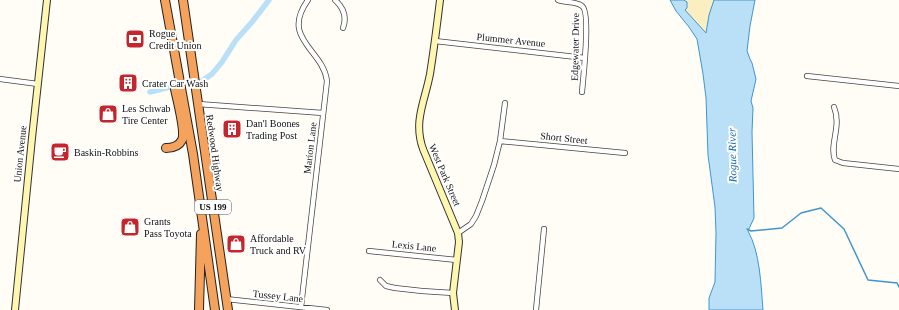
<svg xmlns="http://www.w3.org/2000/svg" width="899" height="310" font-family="'Times New Roman',serif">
	<rect width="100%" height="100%" fill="#fffdf5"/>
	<path fill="#fbeec1" d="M 684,0 L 715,0 L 706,33 L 685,10 L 687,2 Z"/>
	<path fill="#b9e0f7" stroke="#3f96cf" d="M 670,0 L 684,0 L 687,2 L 687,8 L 685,10 L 706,33 L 709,15 L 714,0 L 755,0 L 750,26 L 747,51 L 750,59 L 752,63 L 756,79 L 751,101 L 753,108 L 752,132 L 754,218 L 748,231 C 760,252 761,285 763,310 L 709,310 L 709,298 L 715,282 L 716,233 L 715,207 L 708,155 L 706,98 L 703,74 L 697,39 L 689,27 L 676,11 Z"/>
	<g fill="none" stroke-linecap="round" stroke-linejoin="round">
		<path stroke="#3f96cf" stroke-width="1.5" d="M 747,229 L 751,231 L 782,228 L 801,213 L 821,208 L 844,229 L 868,280 L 897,283 L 899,287"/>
		<path stroke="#b9e0f7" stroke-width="5.5" d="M 202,81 L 212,74 L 222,62 L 236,40 L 252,22 L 269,0
			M 150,92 L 170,87"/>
		<defs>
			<path id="street" d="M 335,0 C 344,8 347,17 343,28
				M 558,0 C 565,3 576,1 582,6 C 591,12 583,79 582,92
				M 435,41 L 585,58
				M 807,76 L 899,86
				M 0,79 L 38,84
				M 198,104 L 323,113
				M 834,107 C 842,127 829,144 835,160 L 843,163 L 899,169
				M 500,141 L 625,153
				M 458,233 L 471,224 L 476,216 L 482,201 L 494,165 L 500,141 L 505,103
				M 369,251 L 457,260
				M 380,280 L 386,286 L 395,288 L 422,291 L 453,293
				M 226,299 L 327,310
				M 301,307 L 327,81 C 323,49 280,39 308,0
				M 536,310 L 544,229"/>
			<path id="secondary" d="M 440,0 C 437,25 434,49 430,74 C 425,101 413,121 423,149 L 458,233 L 459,242 L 453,293 L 455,310
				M 15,310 L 32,138 L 47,0"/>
			<path id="highway" d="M 165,0 L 193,154 L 215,310
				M 183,0 L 228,310
				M 166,148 C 172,148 179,146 182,140 C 186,132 177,99 175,89
				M 199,310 L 201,234"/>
		</defs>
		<use href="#street" stroke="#444" stroke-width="6"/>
		<use href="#secondary" stroke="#333" stroke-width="8"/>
		<use href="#highway" stroke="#222" stroke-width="10"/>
		<use href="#street" stroke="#fff" stroke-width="4.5"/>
		<use href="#secondary" stroke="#fff6b0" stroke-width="6"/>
		<use href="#highway" stroke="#f5a25d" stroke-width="8"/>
	</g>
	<defs>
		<symbol id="bank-square" viewBox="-11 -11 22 22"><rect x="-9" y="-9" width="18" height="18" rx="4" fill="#c4262e" stroke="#fff"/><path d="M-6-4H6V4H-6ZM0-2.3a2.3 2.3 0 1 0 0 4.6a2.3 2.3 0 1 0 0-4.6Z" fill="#fff"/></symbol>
		<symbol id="building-square" viewBox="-11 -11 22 22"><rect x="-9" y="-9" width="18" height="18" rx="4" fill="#c4262e" stroke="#fff"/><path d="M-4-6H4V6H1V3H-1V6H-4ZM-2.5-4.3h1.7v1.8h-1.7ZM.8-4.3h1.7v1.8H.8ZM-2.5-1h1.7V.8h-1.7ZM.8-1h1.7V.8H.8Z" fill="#fff"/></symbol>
		<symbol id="shop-square" viewBox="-11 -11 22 22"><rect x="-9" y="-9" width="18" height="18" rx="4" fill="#c4262e" stroke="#fff"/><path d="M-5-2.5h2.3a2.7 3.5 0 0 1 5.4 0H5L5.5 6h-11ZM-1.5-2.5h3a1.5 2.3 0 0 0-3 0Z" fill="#fff"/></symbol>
		<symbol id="cafe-square" viewBox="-11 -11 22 22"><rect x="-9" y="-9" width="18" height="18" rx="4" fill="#c4262e" stroke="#fff"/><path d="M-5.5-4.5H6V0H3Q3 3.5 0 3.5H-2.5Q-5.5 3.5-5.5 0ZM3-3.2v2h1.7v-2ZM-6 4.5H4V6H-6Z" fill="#fff"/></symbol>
	</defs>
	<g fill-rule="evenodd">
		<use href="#bank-square" x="124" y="28" width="22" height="22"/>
		<use href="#building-square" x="117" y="72" width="22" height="22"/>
		<use href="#shop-square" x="97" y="103" width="22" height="22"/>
		<use href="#building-square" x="221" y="118" width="22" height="22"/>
		<use href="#cafe-square" x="49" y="141" width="22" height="22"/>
		<use href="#shop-square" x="119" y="216" width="22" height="22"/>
		<use href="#shop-square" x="225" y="233" width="22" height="22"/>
	</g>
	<g text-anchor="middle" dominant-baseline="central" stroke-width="4" stroke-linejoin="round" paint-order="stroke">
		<rect fill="#fff" stroke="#585858" stroke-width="1" x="195" y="200" width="36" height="14" rx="3"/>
		<g font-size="9" font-weight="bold" fill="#111">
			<text x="213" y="207">US 199</text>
		</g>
		<g font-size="10" fill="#111" stroke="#fff" text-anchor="start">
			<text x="149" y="33">Rogue<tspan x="149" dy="12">Credit Union</tspan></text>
			<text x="142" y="83">Crater Car Wash</text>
			<text x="122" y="108">Les Schwab<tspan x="122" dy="12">Tire Center</tspan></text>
			<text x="246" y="123">Dan'l Boones<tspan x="246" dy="12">Trading Post</tspan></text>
			<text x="74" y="152">Baskin-Robbins</text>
			<text x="144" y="221">Grants<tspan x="144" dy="12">Pass Toyota</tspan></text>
			<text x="250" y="238">Affordable<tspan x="250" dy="12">Truck and RV</tspan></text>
		</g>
		<g font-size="10" fill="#111" stroke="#fff">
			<text transform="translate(511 40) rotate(6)">Plummer Avenue</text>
			<text transform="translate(575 47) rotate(-89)">Edgewater Drive</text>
			<text transform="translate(564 138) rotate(6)">Short Street</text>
			<text transform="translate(310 148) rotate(-83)">Marion Lane</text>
			<text transform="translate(215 153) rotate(82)">Redwood Highway</text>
			<text transform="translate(20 154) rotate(-84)">Union Avenue</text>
			<text transform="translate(445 175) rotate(67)">West Park Street</text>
			<text transform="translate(414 246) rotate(6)">Lexis Lane</text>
			<text transform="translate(278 296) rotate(6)">Tussey Lane</text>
		</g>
		<g font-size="11" font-style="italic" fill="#1768a6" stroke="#fff">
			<text transform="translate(732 155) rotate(-91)">Rogue River</text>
		</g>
	</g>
</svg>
